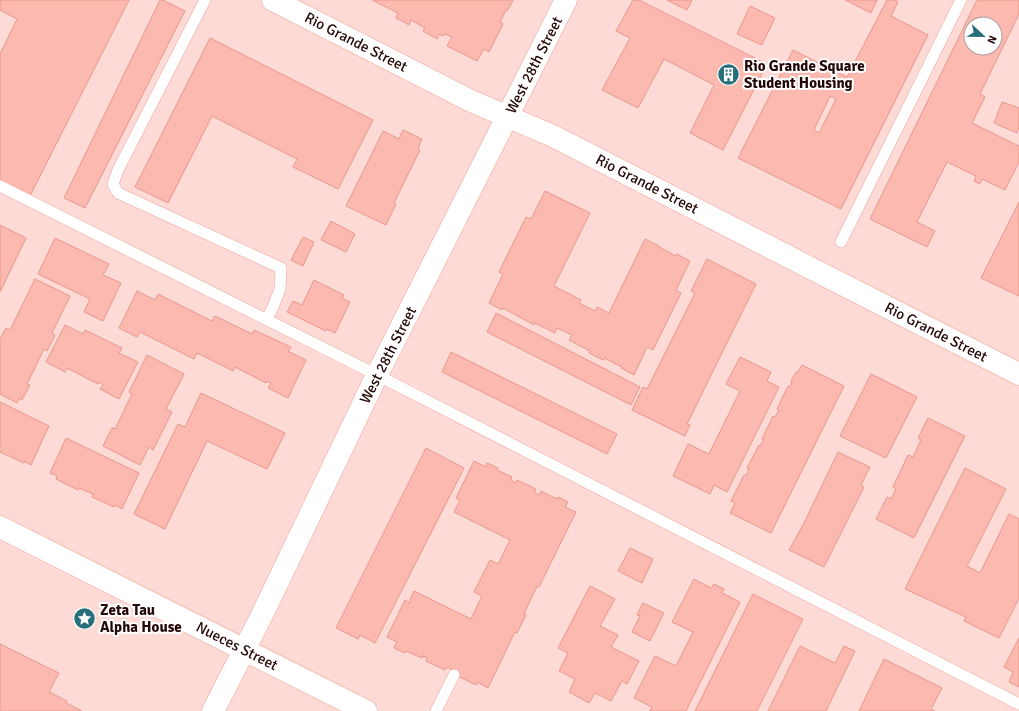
<svg xmlns="http://www.w3.org/2000/svg" width="1019" height="711" font-family="Signika,sans-serif">
	<rect width="100%" height="100%" fill="#fddad5"/>
	<path fill="#fcb9af" stroke="#e9988c" fill-rule="evenodd" d="M 0,0 L 129,0 L 30,196 L 0,181 L 0,54 L 17,19 L 0,10 Z
		M 160,0 L 163,0 L 185,11 L 85,208 L 64,198 Z
		M 372,0 L 513,0 L 508,10 L 506,10 L 500,22 L 503,24 L 489,52 L 484,49 L 477,61 L 447,46 L 452,37 L 445,34 L 443,36 L 439,34 L 437,39 L 423,31 L 425,28 L 411,20 L 409,25 L 396,18 L 398,13 Z
		M 633,0 L 639,0 L 767,64 L 723,150 L 690,133 L 714,85 L 664,59 L 638,108 L 602,90 L 630,38 L 616,31 Z
		M 667,0 L 692,0 L 687,10 Z
		M 845,0 L 877,0 L 871,13 Z
		M 887,0 L 895,0 L 898,2 L 891,16 L 928,35 L 841,209 L 738,158 L 793,50 L 847,77 ZM 830,96 L 836,99 L 819,133 L 814,130 Z
		M 977,0 L 1019,0 L 1019,14 L 980,94 L 985,97 L 972,123 L 1019,146 L 1019,162 L 1005,190 L 982,179 L 980,184 L 974,181 L 976,176 L 947,162 L 917,222 L 935,231 L 927,247 L 870,219 ZM 971,24 L 995,24 L 995,48 L 971,48 Z
		M 750,6 L 775,18 L 762,45 L 737,34 Z
		M 210,38 L 373,120 L 338,189 L 293,167 L 297,159 L 212,116 L 168,203 L 135,187 Z
		M 1002,102 L 1019,108 L 1019,127 L 1017,133 L 994,123 Z
		M 403,130 L 422,139 L 418,148 L 420,150 L 394,203 L 396,204 L 386,225 L 346,206 L 383,131 L 399,139 Z
		M 545,191 L 590,213 L 554,286 L 581,300 L 579,303 L 595,311 L 597,307 L 609,313 L 645,239 L 659,246 L 659,247 L 676,256 L 677,254 L 690,261 L 676,290 L 681,293 L 653,350 L 647,347 L 634,375 L 621,368 L 622,367 L 604,358 L 603,360 L 589,353 L 590,351 L 569,340 L 572,335 L 557,328 L 555,333 L 535,323 L 534,325 L 503,308 L 502,310 L 489,303 L 503,274 L 499,272 L 526,217 L 531,219 Z
		M 1019,202 L 1019,296 L 981,278 Z
		M 331,221 L 355,234 L 346,252 L 321,240 Z
		M 0,225 L 26,238 L 0,292 Z
		M 303,237 L 314,242 L 303,266 L 291,260 Z
		M 55,238 L 109,264 L 103,275 L 121,283 L 103,321 L 84,312 L 90,299 L 38,274 Z
		M 707,259 L 756,284 L 687,424 L 690,425 L 685,436 L 632,410 L 643,387 L 647,389 L 695,293 L 691,291 Z
		M 35,279 L 70,296 L 52,333 L 55,335 L 47,351 L 44,349 L 27,384 L 30,385 L 22,400 L 19,398 L 17,403 L 0,394 L 0,339 L 6,328 L 10,330 Z
		M 314,280 L 344,295 L 342,298 L 350,302 L 335,333 L 327,329 L 326,331 L 287,312 L 293,301 L 302,305 Z
		M 137,291 L 155,300 L 158,294 L 212,321 L 215,316 L 252,334 L 254,330 L 291,347 L 288,351 L 306,360 L 288,398 L 268,388 L 271,383 L 267,381 L 266,383 L 235,367 L 233,371 L 197,353 L 194,359 L 140,332 L 137,337 L 119,328 Z
		M 496,313 L 640,387 L 631,405 L 487,332 Z
		M 65,325 L 83,334 L 85,330 L 122,348 L 119,353 L 138,362 L 119,399 L 100,389 L 103,385 L 99,382 L 98,384 L 67,368 L 65,372 L 46,362 Z
		M 451,352 L 617,434 L 607,454 L 442,372 Z
		M 147,355 L 184,374 L 166,409 L 172,412 L 153,450 L 149,447 L 140,465 L 103,446 L 112,428 L 115,429 L 132,394 L 129,392 Z
		M 740,357 L 771,372 L 767,381 L 779,387 L 727,492 L 714,485 L 710,494 L 673,476 L 688,444 L 709,454 L 740,391 L 726,384 Z
		M 802,365 L 844,386 L 771,533 L 730,513 L 735,503 L 731,501 L 744,475 L 746,476 L 749,469 L 747,468 L 759,445 L 760,446 L 764,439 L 762,439 L 773,416 L 775,417 L 779,410 L 777,409 L 788,386 L 790,387 L 792,381 L 791,381 L 796,372 L 797,373 Z
		M 871,374 L 917,397 L 886,458 L 840,436 Z
		M 201,393 L 285,433 L 267,469 L 207,441 L 165,529 L 134,514 L 178,424 L 185,427 Z
		M 0,402 L 49,426 L 31,465 L 24,461 L 24,463 L 0,452 L 2,448 L 0,447 Z
		M 928,418 L 965,436 L 914,538 L 876,519 L 887,497 L 891,499 L 896,489 L 893,487 L 908,455 L 913,457 L 921,440 L 918,438 Z
		M 66,438 L 139,473 L 122,509 L 115,505 L 114,507 L 92,497 L 93,494 L 79,488 L 78,490 L 56,479 L 57,476 L 50,473 Z
		M 426,448 L 464,468 L 375,643 L 360,635 L 358,639 L 336,628 Z
		M 838,452 L 870,467 L 861,485 L 864,487 L 824,567 L 789,550 L 803,525 Z
		M 474,461 L 486,467 L 487,463 L 498,468 L 497,470 L 512,477 L 511,480 L 516,483 L 517,480 L 536,489 L 534,492 L 540,495 L 541,491 L 557,499 L 558,497 L 568,502 L 565,507 L 576,512 L 539,587 L 537,586 L 524,614 L 526,615 L 517,633 L 515,632 L 488,688 L 477,682 L 476,685 L 451,673 L 453,670 L 447,667 L 445,670 L 426,661 L 427,658 L 423,656 L 422,658 L 406,651 L 405,653 L 394,648 L 397,642 L 387,637 L 405,600 L 409,603 L 414,591 L 471,619 L 482,596 L 474,592 L 490,560 L 498,564 L 510,540 L 454,512 L 460,500 L 456,498 Z
		M 965,468 L 1006,489 L 967,566 L 980,573 L 1009,514 L 1019,519 L 1019,598 L 999,638 L 964,621 L 966,617 L 905,589 Z
		M 630,548 L 653,559 L 642,583 L 618,571 Z
		M 694,579 L 711,588 L 714,584 L 724,589 L 722,593 L 740,602 L 686,711 L 650,711 L 652,707 L 634,698 L 655,656 L 676,666 L 693,632 L 672,622 Z
		M 590,586 L 615,599 L 600,626 L 618,635 L 611,647 L 639,661 L 627,684 L 622,681 L 611,701 L 595,693 L 589,703 L 569,692 L 575,679 L 559,671 L 568,653 L 558,648 Z
		M 753,594 L 803,619 L 757,711 L 695,711 Z
		M 643,603 L 664,613 L 650,641 L 632,632 L 640,616 L 637,615 Z
		M 1019,638 L 1019,687 L 1009,682 L 1013,672 L 1004,667 Z
		M 0,644 L 59,673 L 49,692 L 67,701 L 66,703 L 82,711 L 0,711 Z
		M 800,646 L 835,663 L 844,646 L 855,651 L 826,711 L 768,711 Z
		M 884,659 L 942,688 L 931,709 L 935,711 L 859,711 Z"/>
	<g fill="none" stroke-linecap="round" stroke-linejoin="round">
		<defs>
			<path id="lane" d="M 205,0 L 118,170 L 113,184 L 118,193 L 281,268 L 280,289 L 273,307 L 266,320
				M 0,186 L 377,375 L 1019,704
				M 841,242 L 961,0
				M 436,711 L 454,675"/>
			<path id="street" d="M 213,711 L 262,615 L 377,375 L 566,0"/>
			<path id="secondary" d="M 273,0 L 471,101 L 553,136 L 828,277 L 1019,374
				M 0,527 L 366,711"/>
		</defs>
		<use href="#lane" stroke="#f4a397" stroke-width="12"/>
		<use href="#street" stroke="#f4a397" stroke-width="23"/>
		<use href="#secondary" stroke="#f4a397" stroke-width="23"/>
		<use href="#lane" stroke="#fff" stroke-width="11"/>
		<use href="#street" stroke="#fff" stroke-width="22"/>
		<use href="#secondary" stroke="#fff" stroke-width="22"/>
	</g>
	<defs>
		<symbol id="building-disc" viewBox="-11 -11 22 22"><circle r="9.5" fill="#276f7a" stroke="#fff"/><path d="M-4-6H4V6H1V3H-1V6H-4ZM-2.5-4.3h1.7v1.8h-1.7ZM.8-4.3h1.7v1.8H.8ZM-2.5-1h1.7V.8h-1.7ZM.8-1h1.7V.8H.8Z" fill="#fff"/></symbol>
		<symbol id="sight-disc" viewBox="-11 -11 22 22"><circle r="9.5" fill="#276f7a" stroke="#fff"/><path d="M0-6L1.8-2.2L6-1.7L2.9 1.2L3.7 5.4L0 3.3L-3.7 5.4L-2.9 1.2L-6-1.7L-1.8-2.2Z" fill="#fff"/></symbol>
	</defs>
	<g fill-rule="evenodd">
		<use href="#building-disc" x="716" y="62" width="25" height="25"/>
		<use href="#sight-disc" x="72" y="606" width="25" height="25"/>
	</g>
	<g text-anchor="middle" dominant-baseline="central" stroke-width="4" stroke-linejoin="round" paint-order="stroke">
		<g font-size="15" fill="#230705" stroke="#fff">
			<text transform="translate(356 42) rotate(27)">Rio Grande Street</text>
			<text transform="translate(534 65) rotate(-63)">West 28th Street</text>
			<text transform="translate(647 184) rotate(27)">Rio Grande Street</text>
			<text transform="translate(936 332) rotate(27)">Rio Grande Street</text>
			<text transform="translate(388 355) rotate(-63)">West 28th Street</text>
			<text transform="translate(237 646) rotate(27)">Nueces Street</text>
		</g>
		<g font-size="15" font-weight="bold" fill="#230705" stroke="#fff" text-anchor="start">
			<text x="744" y="66">Rio Grande Square<tspan x="744" dy="17">Student Housing</tspan></text>
			<text x="100" y="610">Zeta Tau<tspan x="100" dy="17">Alpha House</tspan></text>
		</g>
	</g>
	<g transform="translate(983 36) rotate(112)"><circle r="19" fill="#ffffff" stroke="#a79c9b"/>
	<path d="M0-3L7 15L0 10L-7 15Z" fill="#276f7a"/>
	<text y="-6" font-size="11" font-weight="bold" text-anchor="middle" fill="#230705">N</text>
	</g>
</svg>
